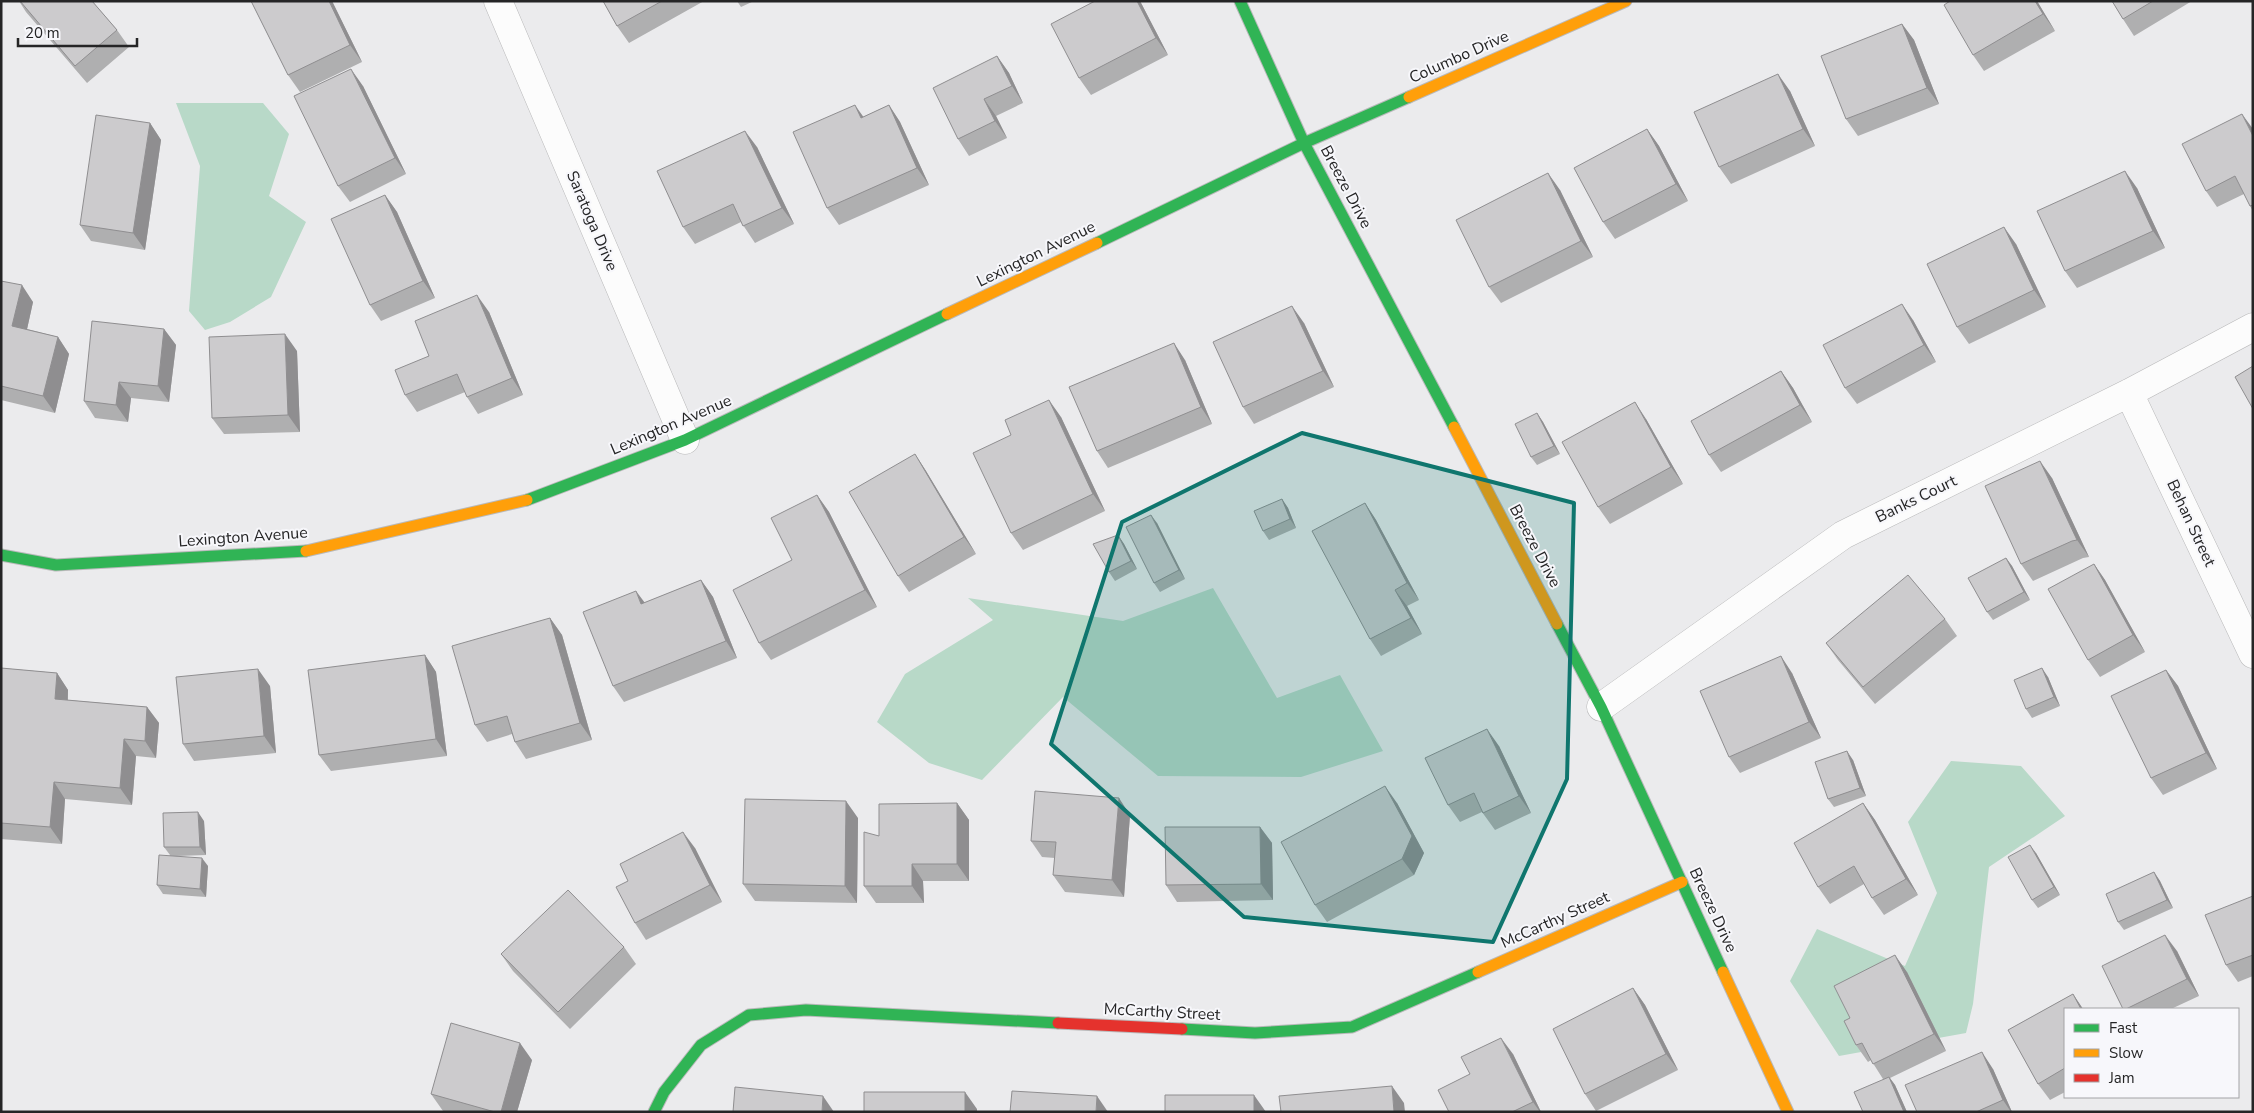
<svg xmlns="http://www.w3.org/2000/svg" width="2254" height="1113" font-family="'Nunito Sans',sans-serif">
	<rect width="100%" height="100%" fill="#ebebed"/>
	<path fill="#b8d9c8" d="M 176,103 L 263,103 L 289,134 L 269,196 L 306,222 L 271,297 L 230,322 L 205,330 L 189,311 L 200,166 Z
		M 1213,588 L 1277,698 L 1340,675 L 1383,751 L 1301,777 L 1158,776 L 1063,697 L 982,780 L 929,763 L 877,722 L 905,674 L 993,620 L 968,598 L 1123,621 Z
		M 1951,761 L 2021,766 L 2065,816 L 1989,867 L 1973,1004 L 1966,1033 L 1839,1056 L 1790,981 L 1817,929 L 1905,966 L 1937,893 L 1908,822 Z"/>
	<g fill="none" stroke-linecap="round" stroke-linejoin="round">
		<defs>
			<path id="street" d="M 498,1 L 685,440
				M 2129,393 L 2253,654
				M 1601,707 L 1843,535 L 2129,393 L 2253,327"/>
			<path id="fast" d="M 1240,1 L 1304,143 L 1454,427
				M 1097,243 L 1304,143 L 1409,97
				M 527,500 L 685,440 L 947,314
				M 1,555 L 56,565 L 306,551
				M 1557,624 L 1601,707 L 1723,972
				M 1182,1029 L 1255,1033 L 1352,1027 L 1478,972
				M 654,1112 L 664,1092 L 701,1045 L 749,1015 L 806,1010 L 1058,1023"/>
			<path id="slow" d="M 1409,97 L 1626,1
				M 947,314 L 1097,243
				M 1454,427 L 1557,624
				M 306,551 L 527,500
				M 1478,972 L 1682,882
				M 1723,972 L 1788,1112"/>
			<path id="jam" d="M 1058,1023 L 1182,1029"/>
		</defs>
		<use href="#street" stroke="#b9b9ba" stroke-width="29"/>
		<use href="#fast" stroke="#b9b9ba" stroke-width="13"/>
		<use href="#slow" stroke="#b9b9ba" stroke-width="13"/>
		<use href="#jam" stroke="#b9b9ba" stroke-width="13"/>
		<use href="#street" stroke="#fcfcfc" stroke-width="28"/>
		<use href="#fast" stroke="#30b455" stroke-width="11"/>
		<use href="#slow" stroke="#ff9f0a" stroke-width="11"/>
		<use href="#jam" stroke="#e5322d" stroke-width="11"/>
	</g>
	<path fill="#afafb0" d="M 19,1 L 92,1 L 117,30 L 129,47 L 87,83 L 26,12 Z
		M 251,1 L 332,1 L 362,62 L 300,92 L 288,75 Z
		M 603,1 L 704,1 L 629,43 L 617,26 Z
		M 737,1 L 754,1 L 741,7 Z
		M 1095,1 L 1140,1 L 1168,55 L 1091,95 L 1079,78 Z
		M 2037,1 L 2055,31 L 1984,71 L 1973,55 Z
		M 2112,1 L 2192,1 L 2134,36 L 2123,19 Z
		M 1902,24 L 1914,40 L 1939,104 L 1858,136 L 1846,119 Z
		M 997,56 L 1009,73 L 1023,103 L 996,116 L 1007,138 L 969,156 L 958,139 Z
		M 363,86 L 406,174 L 350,202 L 338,186 Z
		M 1790,91 L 1815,146 L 1731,184 L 1719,167 Z
		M 889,105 L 900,122 L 929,185 L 839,225 L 827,208 L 863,117 Z
		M 150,123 L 161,140 L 145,250 L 91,241 L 80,225 Z
		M 1647,129 L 1659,146 L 1688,201 L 1615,239 L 1603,222 Z
		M 2253,129 L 2253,211 L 2250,206 L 2244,194 L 2217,207 L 2206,191 Z
		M 757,147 L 794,224 L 755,243 L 741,222 L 695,244 L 683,227 Z
		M 2137,188 L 2165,248 L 2077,288 L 2065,271 Z
		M 1560,190 L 1593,257 L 1501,303 L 1489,287 Z
		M 385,195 L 397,212 L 435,298 L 381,321 L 370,305 Z
		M 2016,244 L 2046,307 L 1969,344 L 1957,327 Z
		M 1,281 L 33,302 L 27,329 L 58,337 L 69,354 L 55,413 L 1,400 Z
		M 489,312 L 523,395 L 478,414 L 467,397 L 465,392 L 417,412 L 405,395 L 429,356 Z
		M 1913,320 L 1936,362 L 1857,404 L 1845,388 Z
		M 1304,323 L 1334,387 L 1254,424 L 1243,407 Z
		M 164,329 L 176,345 L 169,402 L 131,398 L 128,422 L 95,418 L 84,401 Z
		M 297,351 L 300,432 L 224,434 L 212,418 Z
		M 1185,360 L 1212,424 L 1108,468 L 1097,451 Z
		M 1781,371 L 1793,388 L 1812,422 L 1721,472 L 1709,455 Z
		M 1537,413 L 1543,422 L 1560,454 L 1537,465 L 1531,457 Z
		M 1061,417 L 1105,511 L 1023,550 L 1011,533 Z
		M 1646,419 L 1683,484 L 1610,524 L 1598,507 Z
		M 915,454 L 926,471 L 976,554 L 909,592 L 898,576 Z
		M 2052,478 L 2089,557 L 2083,558 L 2033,581 L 2021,564 Z
		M 817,495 L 829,512 L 877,607 L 771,660 L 759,643 L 792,560 Z
		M 1282,499 L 1288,508 L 1296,528 L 1269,540 L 1263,531 Z
		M 1365,503 L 1376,520 L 1419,600 L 1407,606 L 1422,634 L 1381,656 L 1370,639 Z
		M 1157,523 L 1185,579 L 1160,592 L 1154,583 Z
		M 1118,535 L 1124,544 L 1137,569 L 1115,581 L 1109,572 Z
		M 2006,558 L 2012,566 L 2030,600 L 1993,620 L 1987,612 Z
		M 2094,564 L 2105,580 L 2145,652 L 2100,677 L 2088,660 Z
		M 701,580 L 713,597 L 737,658 L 624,702 L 613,686 L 644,603 Z
		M 550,618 L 562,635 L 592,740 L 526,759 L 515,742 L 512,734 L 487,742 L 475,725 Z
		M 1945,619 L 1957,636 L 1875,704 L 1838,660 L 1826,643 Z
		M 425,655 L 436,672 L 447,756 L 331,771 L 319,755 Z
		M 1,668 L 57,673 L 68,690 L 68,700 L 147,707 L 159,723 L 156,758 L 136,756 L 132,805 L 65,799 L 62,844 L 1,839 Z
		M 2166,670 L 2178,686 L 2217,769 L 2163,795 L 2151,778 Z
		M 1792,673 L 1821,738 L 1740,773 L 1729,757 Z
		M 2048,677 L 2060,706 L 2032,718 L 2026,709 Z
		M 270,686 L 276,753 L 194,761 L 183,744 Z
		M 1499,746 L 1531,813 L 1495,830 L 1482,812 L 1460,822 L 1448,805 Z
		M 1853,760 L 1866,796 L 1834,807 L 1828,799 Z
		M 957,803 L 969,820 L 969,881 L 923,881 L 924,903 L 876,903 L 864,886 L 879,836 Z
		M 1397,803 L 1424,853 L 1414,875 L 1327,922 L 1315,905 Z
		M 1863,803 L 1875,820 L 1918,895 L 1884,915 L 1872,898 L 1864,884 L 1830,904 L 1818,887 Z
		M 1130,815 L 1124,897 L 1065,892 L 1053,875 L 1055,858 L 1042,857 L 1031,841 Z
		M 858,818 L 857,903 L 755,901 L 743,884 Z
		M 204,821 L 206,855 L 177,856 L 208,866 L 206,897 L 163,894 L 157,885 L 170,855 L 164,847 Z
		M 1260,827 L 1272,843 L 1273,900 L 1177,902 L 1166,885 Z
		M 695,848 L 722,902 L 646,940 L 635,923 Z
		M 2036,853 L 2060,895 L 2038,908 L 2032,900 Z
		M 2154,872 L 2160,881 L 2173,908 L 2124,930 L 2118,922 Z
		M 2253,896 L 2253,976 L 2238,982 L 2226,965 Z
		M 624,947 L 636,964 L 570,1029 L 513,971 L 501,954 Z
		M 2177,951 L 2199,996 L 2171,1009 L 2123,1009 Z
		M 1907,972 L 1946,1051 L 1890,1078 L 1895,1085 L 1907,1112 L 1863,1112 L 1883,1079 L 1871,1060 L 1868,1062 L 1856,1045 L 1850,1018 Z
		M 1633,988 L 1645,1005 L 1678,1070 L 1596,1111 L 1585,1094 Z
		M 2073,994 L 2083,1009 L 2065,1009 L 2065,1092 L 2050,1100 L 2038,1084 L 2008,1030 Z
		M 1513,1054 L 1541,1112 L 1449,1112 Z
		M 532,1060 L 517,1112 L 446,1112 L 443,1111 L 431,1094 Z
		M 1993,1069 L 2012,1112 L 1917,1112 Z"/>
	<path fill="#8f8e90" d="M 329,1 L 332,1 L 362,62 L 350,45 Z
		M 1137,1 L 1140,1 L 1168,55 L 1156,38 Z
		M 2035,1 L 2037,1 L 2055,31 L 2043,14 Z
		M 1902,24 L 1914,40 L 1939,104 L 1927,88 Z
		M 997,56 L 1009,73 L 1023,103 L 1012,86 Z
		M 351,69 L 363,86 L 406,174 L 395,158 Z
		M 1778,74 L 1790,91 L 1815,146 L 1803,129 Z
		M 984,99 L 996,116 L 1007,138 L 995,121 Z
		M 855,105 L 867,122 L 861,118 Z
		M 889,105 L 900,122 L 929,185 L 917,168 Z
		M 2242,114 L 2253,129 L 2253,136 Z
		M 150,123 L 161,140 L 145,250 L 133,233 Z
		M 1647,129 L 1659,146 L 1688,201 L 1676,184 Z
		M 745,131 L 757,147 L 794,224 L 782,208 Z
		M 2125,171 L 2137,188 L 2165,248 L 2153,231 Z
		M 1548,173 L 1560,190 L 1593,257 L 1581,241 Z
		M 385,195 L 397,212 L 435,298 L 423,281 Z
		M 2004,227 L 2016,244 L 2046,307 L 2034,290 Z
		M 22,285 L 33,302 L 24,343 L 12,326 Z
		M 477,295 L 489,312 L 523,395 L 512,378 Z
		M 1902,304 L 1913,320 L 1936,362 L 1924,345 Z
		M 1292,306 L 1304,323 L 1334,387 L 1323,371 Z
		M 164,329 L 176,345 L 169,402 L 158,386 Z
		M 285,334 L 297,351 L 300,432 L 288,415 Z
		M 58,337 L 69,354 L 55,413 L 43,396 Z
		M 1174,343 L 1185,360 L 1212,424 L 1201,407 Z
		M 1781,371 L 1793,388 L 1812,422 L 1800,405 Z
		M 119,382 L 131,398 L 128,422 L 116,405 Z
		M 1049,400 L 1061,417 L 1105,511 L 1093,494 Z
		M 1635,402 L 1646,419 L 1683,484 L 1671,467 Z
		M 1537,413 L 1543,422 L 1560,454 L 1554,446 Z
		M 915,454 L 926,471 L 976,554 L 964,537 Z
		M 2040,461 L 2052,478 L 2089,557 L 2077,540 Z
		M 817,495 L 829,512 L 877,607 L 865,590 Z
		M 1282,499 L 1288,508 L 1296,528 L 1290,519 Z
		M 1365,503 L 1376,520 L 1419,600 L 1407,583 Z
		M 1151,515 L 1157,523 L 1185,579 L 1179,570 Z
		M 1118,535 L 1124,544 L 1137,569 L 1131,561 Z
		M 2006,558 L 2012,566 L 2030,600 L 2024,592 Z
		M 2094,564 L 2105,580 L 2145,652 L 2133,635 Z
		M 701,580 L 713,597 L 737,658 L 726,641 Z
		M 1395,590 L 1407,606 L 1422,634 L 1411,618 Z
		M 636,591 L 648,607 L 641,604 Z
		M 550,618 L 562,635 L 592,740 L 580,723 Z
		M 425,655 L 436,672 L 447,756 L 436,739 Z
		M 1781,656 L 1792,673 L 1821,738 L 1809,722 Z
		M 2042,668 L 2048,677 L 2060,706 L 2054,697 Z
		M 258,669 L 270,686 L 276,753 L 264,736 Z
		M 2166,670 L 2178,686 L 2217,769 L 2206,753 Z
		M 57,673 L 68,690 L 67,716 L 55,699 Z
		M 147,707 L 159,723 L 156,758 L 145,741 Z
		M 1487,729 L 1499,746 L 1531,813 L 1519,796 Z
		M 124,739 L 136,756 L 132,805 L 120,788 Z
		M 1847,751 L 1853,760 L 1866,796 L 1860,788 Z
		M 54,782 L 65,799 L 62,844 L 50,827 Z
		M 1385,786 L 1397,803 L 1424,853 L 1414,875 L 1402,859 Z
		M 1119,798 L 1130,815 L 1124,897 L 1112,880 Z
		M 846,801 L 858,818 L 857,903 L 845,886 Z
		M 957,803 L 969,820 L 969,881 L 957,864 Z
		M 1863,803 L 1875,820 L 1918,895 L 1906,879 Z
		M 198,812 L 204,821 L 206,855 L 200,847 Z
		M 1260,827 L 1272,843 L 1273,900 L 1261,884 Z
		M 683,832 L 695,848 L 722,902 L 710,885 Z
		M 2030,845 L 2036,853 L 2060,895 L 2054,887 Z
		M 202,858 L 208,866 L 206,897 L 200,889 Z
		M 912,864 L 923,881 L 924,903 L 912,886 Z
		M 2154,872 L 2160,881 L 2173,908 L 2167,900 Z
		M 2165,935 L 2177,951 L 2199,996 L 2187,979 Z
		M 1895,955 L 1907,972 L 1946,1051 L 1934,1034 Z
		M 1633,988 L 1645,1005 L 1678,1070 L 1666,1054 Z
		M 2073,994 L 2083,1009 L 2081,1009 Z
		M 1501,1038 L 1513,1054 L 1541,1112 L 1540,1112 L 1533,1102 Z
		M 520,1043 L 532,1060 L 517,1112 L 501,1112 Z
		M 1982,1052 L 1993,1069 L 2012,1112 L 2011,1112 L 2003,1100 Z
		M 1889,1077 L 1895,1085 L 1907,1112 L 1904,1112 Z
		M 1392,1086 L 1404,1103 L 1405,1112 L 1394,1112 Z
		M 965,1092 L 977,1109 L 977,1112 L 965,1112 Z
		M 1254,1095 L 1266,1112 L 1254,1112 Z
		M 823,1096 L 834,1112 L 822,1112 Z
		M 1097,1096 L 1108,1112 L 1096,1112 Z"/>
	<path fill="#cccbcd" stroke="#8f8e90" d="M 20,1 L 92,1 L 117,30 L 75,66 Z
		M 251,1 L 329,1 L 350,45 L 288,75 Z
		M 603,1 L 662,1 L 617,26 Z
		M 1095,1 L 1137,1 L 1156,38 L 1079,78 L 1051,24 Z
		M 1950,1 L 2035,1 L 2043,14 L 1973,55 L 1944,5 Z
		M 2112,1 L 2153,1 L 2123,19 Z
		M 1902,24 L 1927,88 L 1846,119 L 1821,56 Z
		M 997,56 L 1012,86 L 984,99 L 995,121 L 958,139 L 933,88 Z
		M 351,69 L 395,158 L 338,186 L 294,96 Z
		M 1778,74 L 1803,129 L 1719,167 L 1694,112 Z
		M 855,105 L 861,118 L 889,105 L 917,168 L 827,208 L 793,132 Z
		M 2242,114 L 2253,136 L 2253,205 L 2250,206 L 2235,176 L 2206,191 L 2182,144 Z
		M 96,115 L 150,123 L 133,233 L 80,225 Z
		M 1647,129 L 1676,184 L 1603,222 L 1574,168 Z
		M 745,131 L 782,208 L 743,226 L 733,204 L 683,227 L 657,171 Z
		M 2125,171 L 2153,231 L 2065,271 L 2037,211 Z
		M 1548,173 L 1581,241 L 1489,287 L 1456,220 Z
		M 385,195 L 423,281 L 370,305 L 331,219 Z
		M 2004,227 L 2034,290 L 1957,327 L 1927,264 Z
		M 1,281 L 22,285 L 12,326 L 58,337 L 43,396 L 1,386 Z
		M 477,295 L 512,378 L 467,397 L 457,374 L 405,395 L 395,370 L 429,356 L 415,321 Z
		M 1902,304 L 1924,345 L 1845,388 L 1823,345 Z
		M 1292,306 L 1323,371 L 1243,407 L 1213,342 Z
		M 92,321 L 164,329 L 158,386 L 119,382 L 116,405 L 84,401 Z
		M 285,334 L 288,415 L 212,418 L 209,337 Z
		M 1174,343 L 1201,407 L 1097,451 L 1069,387 Z
		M 2253,366 L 2253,409 L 2235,377 Z
		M 1781,371 L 1800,405 L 1709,455 L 1691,421 Z
		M 1049,400 L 1093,494 L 1011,533 L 973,453 L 1011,435 L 1005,420 Z
		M 1635,402 L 1671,467 L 1598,507 L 1562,442 Z
		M 1537,413 L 1554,446 L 1531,457 L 1515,424 Z
		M 915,454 L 964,537 L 898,576 L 849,492 Z
		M 2040,461 L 2077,540 L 2072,541 L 2021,564 L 1985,486 Z
		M 817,495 L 865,590 L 759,643 L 733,590 L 792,560 L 771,518 Z
		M 1282,499 L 1290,519 L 1263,531 L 1254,511 Z
		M 1365,503 L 1407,583 L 1395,590 L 1411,618 L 1370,639 L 1312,531 Z
		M 1151,515 L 1179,570 L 1154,583 L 1126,527 Z
		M 1118,535 L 1131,561 L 1109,572 L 1093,544 Z
		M 2006,558 L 2024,592 L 1987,612 L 1968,578 Z
		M 2094,564 L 2133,635 L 2088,660 L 2048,589 Z
		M 1908,575 L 1945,619 L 1863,687 L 1826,643 Z
		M 701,580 L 726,641 L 613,686 L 583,612 L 636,591 L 641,604 Z
		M 550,618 L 580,723 L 515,742 L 507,716 L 475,725 L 452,646 Z
		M 425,655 L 436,739 L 319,755 L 308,670 Z
		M 1781,656 L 1809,722 L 1729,757 L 1700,691 Z
		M 1,668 L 57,673 L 55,699 L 147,707 L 145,741 L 124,739 L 120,788 L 54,782 L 50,827 L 1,823 Z
		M 2042,668 L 2054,697 L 2026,709 L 2014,680 Z
		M 258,669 L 264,736 L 183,744 L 176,677 Z
		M 2166,670 L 2206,753 L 2151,778 L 2111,696 Z
		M 1487,729 L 1519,796 L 1483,813 L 1474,793 L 1448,805 L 1425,758 Z
		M 1847,751 L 1860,788 L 1828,799 L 1815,762 Z
		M 1385,786 L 1412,836 L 1402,859 L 1315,905 L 1281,842 Z
		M 1035,791 L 1119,798 L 1112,880 L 1053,875 L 1056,842 L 1031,841 Z
		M 745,799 L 846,801 L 845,886 L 743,884 Z
		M 957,803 L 957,864 L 912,864 L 912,886 L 864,886 L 864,832 L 879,836 L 879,804 Z
		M 1863,803 L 1906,879 L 1872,898 L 1854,866 L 1818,887 L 1794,843 Z
		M 198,812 L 200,847 L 164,847 L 163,813 Z
		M 1165,827 L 1260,827 L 1261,884 L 1166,885 Z
		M 683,832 L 710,885 L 635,923 L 616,887 L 628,881 L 620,864 Z
		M 2030,845 L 2054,887 L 2032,900 L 2008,857 Z
		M 159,855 L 202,858 L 200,889 L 157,885 Z
		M 2154,872 L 2167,900 L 2118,922 L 2106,894 Z
		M 568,890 L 624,947 L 558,1012 L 501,954 Z
		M 2253,896 L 2253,955 L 2226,965 L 2205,915 Z
		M 2165,935 L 2187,979 L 2126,1009 L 2123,1009 L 2102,966 Z
		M 1895,955 L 1934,1034 L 1873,1064 L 1862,1043 L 1856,1045 L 1844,1021 L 1850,1018 L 1834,986 Z
		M 1633,988 L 1666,1054 L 1585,1094 L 1553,1029 Z
		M 2073,994 L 2081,1009 L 2065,1009 L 2065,1068 L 2038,1084 L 2008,1030 Z
		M 451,1023 L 520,1043 L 501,1112 L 495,1112 L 431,1094 Z
		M 1501,1038 L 1533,1102 L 1512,1112 L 1449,1112 L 1438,1090 L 1470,1074 L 1461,1057 Z
		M 1982,1052 L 2003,1100 L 1976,1112 L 1917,1112 L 1905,1085 Z
		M 1889,1077 L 1904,1112 L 1863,1112 L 1854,1092 Z
		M 1392,1086 L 1394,1112 L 1281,1112 L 1279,1096 Z
		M 735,1087 L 823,1096 L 822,1112 L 733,1112 Z
		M 1012,1091 L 1097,1096 L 1096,1112 L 1010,1112 Z
		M 864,1092 L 965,1092 L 965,1112 L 864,1112 Z
		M 1165,1095 L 1254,1095 L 1254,1112 L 1165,1112 Z"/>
	<path fill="#0f766e" fill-opacity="0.2" stroke="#0f766e" stroke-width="4" stroke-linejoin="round" d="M 1302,433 L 1574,503 L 1567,779 L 1493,942 L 1244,917 L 1051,744 L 1122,522 Z"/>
	<g text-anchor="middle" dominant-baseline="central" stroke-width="4" stroke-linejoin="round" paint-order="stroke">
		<g font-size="16" fill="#252526" stroke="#f7f7fb">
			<text transform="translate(1459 57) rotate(-24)">Columbo Drive</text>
			<text transform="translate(1346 187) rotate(62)">Breeze Drive</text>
			<text transform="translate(592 221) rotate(67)">Saratoga Drive</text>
			<text transform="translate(1036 254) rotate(-26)">Lexington Avenue</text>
			<text transform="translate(671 425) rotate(-23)">Lexington Avenue</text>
			<text transform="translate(1916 499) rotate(-26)">Banks Court</text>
			<text transform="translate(2191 523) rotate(65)">Behan Street</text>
			<text transform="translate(243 537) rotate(-4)">Lexington Avenue</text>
			<text transform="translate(1535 546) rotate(62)">Breeze Drive</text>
			<text transform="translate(1713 910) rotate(65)">Breeze Drive</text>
			<text transform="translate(1555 920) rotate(-24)">McCarthy Street</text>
			<text transform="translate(1162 1012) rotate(3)">McCarthy Street</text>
		</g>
	</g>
	<rect width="2254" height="1113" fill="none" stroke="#252526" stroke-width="5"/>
	<rect x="2064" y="1008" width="175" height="90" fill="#f7f7fb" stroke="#a3a3a6"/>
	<rect x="2074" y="1024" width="25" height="8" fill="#30b455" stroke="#a3a3a6"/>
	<text x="2109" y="1033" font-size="15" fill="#252526">Fast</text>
	<rect x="2074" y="1049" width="25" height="8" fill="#ff9f0a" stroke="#a3a3a6"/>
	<text x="2109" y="1058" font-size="15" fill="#252526">Slow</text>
	<rect x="2074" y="1074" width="25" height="8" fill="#e5322d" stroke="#a3a3a6"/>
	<text x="2109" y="1083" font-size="15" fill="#252526">Jam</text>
	<path d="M18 38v8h119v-8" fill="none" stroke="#252526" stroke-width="2.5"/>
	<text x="25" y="38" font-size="15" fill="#252526" stroke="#f7f7fb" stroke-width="4" paint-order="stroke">20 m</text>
</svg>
